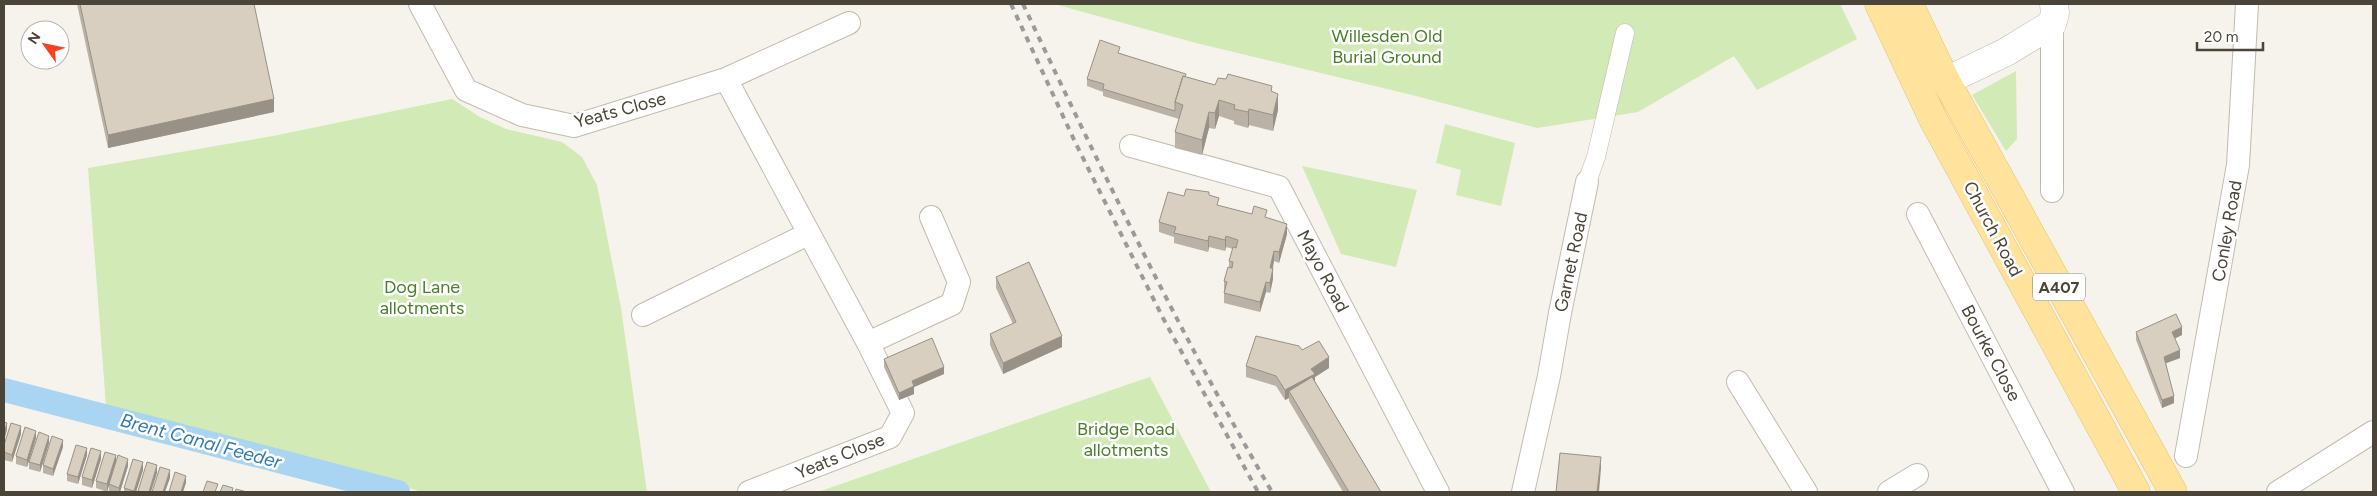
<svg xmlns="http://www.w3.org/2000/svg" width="2377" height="496" font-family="Figtree,sans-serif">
	<rect width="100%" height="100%" fill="#f6f3ec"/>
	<path fill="#d2eab5" d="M 1054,4 L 1840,4 L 1857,39 L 1757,90 L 1734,56 L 1638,112 L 1537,128 L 1416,96 L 1196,43 Z
		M 2016,71 L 2017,139 L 2006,151 L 1972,95 Z
		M 452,99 L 480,117 L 506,129 L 562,142 L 582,157 L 597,185 L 621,308 L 647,492 L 423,492 L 106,406 L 88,168 L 273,136 Z
		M 1445,124 L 1515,143 L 1501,206 L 1456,195 L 1461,170 L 1436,163 Z
		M 1302,166 L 1417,190 L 1396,267 L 1341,254 Z
		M 1150,377 L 1211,492 L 818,492 L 1135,382 Z"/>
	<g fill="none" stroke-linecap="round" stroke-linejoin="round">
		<path stroke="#a9d4f2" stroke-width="24" d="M 4,390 L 398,492"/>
		<defs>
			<path id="pedestrian" d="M 1587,182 L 1596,157 L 1625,33"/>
			<path id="minor" d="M 420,4 L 466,90 L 522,115 L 574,126 L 726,79 L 868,343 L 903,413 L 890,437 L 749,492
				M 2052,24 L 2052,191
				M 726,79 L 849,23
				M 1131,146 L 1279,187 L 1438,492
				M 1918,214 L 2063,492
				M 643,315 L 808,234
				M 868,343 L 952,304 L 959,282 L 931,217
				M 1738,382 L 1806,492
				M 2186,456 L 2238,165 L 2247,4
				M 1523,492 L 1549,376 L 1560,313 L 1587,182
				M 1889,492 L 1917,475
				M 2278,492 L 2373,432"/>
			<path id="tertiary" d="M 1946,81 L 2006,52 L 2052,24 L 2055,13 L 2054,4"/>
			<path id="primary" d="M 1879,4 L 1933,119 L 2136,492
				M 1909,4 L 1946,81 L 2173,492"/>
		</defs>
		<use href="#pedestrian" stroke="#c2bbae" stroke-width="19"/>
		<use href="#minor" stroke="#c2bbae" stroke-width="24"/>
		<use href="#tertiary" stroke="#c2bbae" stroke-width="29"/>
		<use href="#primary" stroke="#e6c16a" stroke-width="29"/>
		<use href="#pedestrian" stroke="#fff" stroke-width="18"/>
		<use href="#minor" stroke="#fff" stroke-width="22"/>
		<use href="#tertiary" stroke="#fff" stroke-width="28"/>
		<use href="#primary" stroke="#ffe39c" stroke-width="28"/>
		<path stroke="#9a9a9a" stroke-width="4" stroke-dasharray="6 6" stroke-linecap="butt" d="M 1011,4 L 1076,144 L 1163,318 L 1258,492
			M 1023,4 C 1101,169 1180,334 1272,492"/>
	</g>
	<path fill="#bab2a6" d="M 77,4 L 254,4 L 274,112 L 108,148 Z
		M 1120,53 L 1186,77 L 1215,85 L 1272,92 L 1278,110 L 1273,131 L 1249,125 L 1248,128 L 1234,124 L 1234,121 L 1219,116 L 1215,129 L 1209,128 L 1202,155 L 1175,148 L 1175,132 L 1179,119 L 1103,96 L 1103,92 L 1087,86 L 1087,79 Z
		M 1184,196 L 1209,196 L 1219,206 L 1267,218 L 1287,234 L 1279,263 L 1274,261 L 1273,268 L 1273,279 L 1270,293 L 1266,292 L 1260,312 L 1224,303 L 1224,281 L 1229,267 L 1229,261 L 1233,249 L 1226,247 L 1225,251 L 1209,247 L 1208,252 L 1174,243 L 1174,237 L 1159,232 L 1159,222 Z
		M 996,277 L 1062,347 L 1003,374 L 990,345 L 990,334 L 1013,324 L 996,288 Z
		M 2136,332 L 2182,335 L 2175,338 L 2180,358 L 2166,363 L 2174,403 L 2162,408 L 2136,340 Z
		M 1302,350 L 1329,368 L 1315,377 L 1315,381 L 1381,492 L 1343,492 L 1289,401 L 1289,398 L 1285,400 L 1276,386 L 1246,377 L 1246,366 Z
		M 884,359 L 944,374 L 914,387 L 914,394 L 899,400 L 884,367 Z
		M 21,434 L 12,462 L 4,460 L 4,445 Z
		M 36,438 L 27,467 L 16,464 L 16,456 Z
		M 49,443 L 40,472 L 29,469 L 29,462 Z
		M 63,447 L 53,476 L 43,473 L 43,465 Z
		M 87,455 L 78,484 L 67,481 L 67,474 Z
		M 116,455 L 107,492 L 96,488 L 96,481 Z
		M 101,459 L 92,488 L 82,485 L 82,477 Z
		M 128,466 L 120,492 L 109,492 L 109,484 Z
		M 143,470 L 136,492 L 124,492 L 124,488 Z"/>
	<path fill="#979187" d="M 1278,94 L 1278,110 L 1273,131 L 1273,115 Z
		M 274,99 L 274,112 L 108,148 L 108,135 Z
		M 1219,100 L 1219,116 L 1215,129 L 1215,113 Z
		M 1249,109 L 1249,125 L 1248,128 L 1248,112 Z
		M 1209,112 L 1209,128 L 1202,155 L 1202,140 Z
		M 1287,224 L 1287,234 L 1279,263 L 1279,252 Z
		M 1209,236 L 1209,247 L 1208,252 L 1208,241 Z
		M 1226,236 L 1226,247 L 1225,251 L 1225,240 Z
		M 1274,251 L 1274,261 L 1270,278 L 1270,268 Z
		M 1273,268 L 1273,279 L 1270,293 L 1270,283 Z
		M 1266,282 L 1266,292 L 1260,312 L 1260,302 Z
		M 2182,327 L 2182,335 L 2172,340 L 2172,332 Z
		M 1062,336 L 1062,347 L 1003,374 L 1003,363 Z
		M 2180,350 L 2180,358 L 2164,364 L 2164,357 Z
		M 1329,357 L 1329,368 L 1315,377 L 1315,385 L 1289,391 L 1289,398 L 1285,400 L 1285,390 L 1311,369 Z
		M 944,367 L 944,374 L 914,387 L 914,394 L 899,400 L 899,393 L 912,381 Z
		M 2174,396 L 2174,403 L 2162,408 L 2162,400 Z
		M 7,423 L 7,430 L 4,441 L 4,434 Z
		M 21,426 L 21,434 L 12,462 L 12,455 Z
		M 36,431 L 36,438 L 27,467 L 27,460 Z
		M 49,436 L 49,443 L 40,472 L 40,465 Z
		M 63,440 L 63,447 L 53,476 L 53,469 Z
		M 87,448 L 87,455 L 78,484 L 78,477 Z
		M 101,451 L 101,459 L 92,488 L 92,480 Z
		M 116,455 L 116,463 L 107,492 L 107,484 Z
		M 1601,457 L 1601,468 L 1599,492 L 1597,492 Z
		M 128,459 L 128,466 L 120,492 L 119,492 L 119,488 Z
		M 143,462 L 143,470 L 136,492 L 134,492 Z
		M 157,465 L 157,473 L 151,492 L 149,492 Z
		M 170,470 L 170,478 L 165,492 L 163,492 Z
		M 186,476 L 186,483 L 183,492 L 181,492 Z"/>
	<path fill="#d8cfc1" stroke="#979187" d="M 80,4 L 254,4 L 274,99 L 108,135 Z
		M 1100,40 L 1120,47 L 1118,53 L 1186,74 L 1185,77 L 1183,76 L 1175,102 L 1175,111 L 1103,89 L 1104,84 L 1087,79 Z
		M 1228,74 L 1272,86 L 1271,91 L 1278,94 L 1273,115 L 1249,109 L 1248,112 L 1234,109 L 1235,105 L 1219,100 L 1215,113 L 1209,112 L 1202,140 L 1175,132 L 1183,105 L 1175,102 L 1183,76 L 1215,85 L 1218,78 L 1226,79 Z
		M 1186,189 L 1209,192 L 1209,195 L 1219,198 L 1217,205 L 1252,214 L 1254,206 L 1267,210 L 1265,217 L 1287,224 L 1279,252 L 1274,251 L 1270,268 L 1273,268 L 1270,283 L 1266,282 L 1260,302 L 1224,293 L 1227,282 L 1224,281 L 1228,267 L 1232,268 L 1233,262 L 1229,261 L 1233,247 L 1236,248 L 1238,240 L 1226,236 L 1225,240 L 1209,236 L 1208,241 L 1174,233 L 1176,227 L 1159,222 L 1168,192 L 1184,196 Z
		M 1029,262 L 1062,336 L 1003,363 L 990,334 L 1016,322 L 996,277 Z
		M 2176,314 L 2182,327 L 2172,332 L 2180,350 L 2164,357 L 2174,396 L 2162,400 L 2136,332 Z
		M 1256,336 L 1299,346 L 1302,350 L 1319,341 L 1329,357 L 1311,369 L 1315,374 L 1285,390 L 1276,376 L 1246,366 Z
		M 932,338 L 944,367 L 912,381 L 914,386 L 899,393 L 884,359 Z
		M 1312,377 L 1381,492 L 1349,492 L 1289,391 Z
		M 4,422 L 7,423 L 4,434 Z
		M 11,423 L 21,426 L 12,455 L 4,452 L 4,445 Z
		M 25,427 L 36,431 L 27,460 L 16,456 Z
		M 39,432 L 49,436 L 40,465 L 29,462 Z
		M 52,436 L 63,440 L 53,469 L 43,465 Z
		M 76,445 L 87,448 L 78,477 L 67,474 Z
		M 91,448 L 101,451 L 92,480 L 82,477 Z
		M 105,452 L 116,455 L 107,484 L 96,481 Z
		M 1560,453 L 1601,457 L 1597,492 L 1556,492 Z
		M 118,455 L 128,459 L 119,488 L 109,484 Z
		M 133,459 L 143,462 L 134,491 L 124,488 Z
		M 147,462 L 157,465 L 149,492 L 141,492 L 138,491 Z
		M 160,467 L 170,470 L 163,492 L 152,492 Z
		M 175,472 L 186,476 L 181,492 L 169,492 Z
		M 207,481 L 218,484 L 215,492 L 203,492 Z
		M 223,485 L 233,488 L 232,492 L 220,492 Z
		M 236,489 L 247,492 L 235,492 Z"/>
	<g text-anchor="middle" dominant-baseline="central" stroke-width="5" stroke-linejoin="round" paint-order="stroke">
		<rect fill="#fff" stroke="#817c74" stroke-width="1" x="2033" y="273.5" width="52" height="27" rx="4"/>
		<g font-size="16" font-weight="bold" fill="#4b4439">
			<text x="2059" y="287">A407</text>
		</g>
		<g font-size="18" fill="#4a7f2a" stroke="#fff">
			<text x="1387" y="36">Willesden Old<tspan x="1387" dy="21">Burial Ground</tspan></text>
			<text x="422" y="287">Dog Lane<tspan x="422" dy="21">allotments</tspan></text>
			<text x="1126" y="429">Bridge Road<tspan x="1126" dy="21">allotments</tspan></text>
		</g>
		<g font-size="18" fill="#4b4439" stroke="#fff">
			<text transform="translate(620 110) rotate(-15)">Yeats Close</text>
			<text transform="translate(1993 229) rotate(62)">Church Road</text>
			<text transform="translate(2227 231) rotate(-80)">Conley Road</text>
			<text transform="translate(1571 262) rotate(-78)">Garnet Road</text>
			<text transform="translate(1323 271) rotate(62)">Mayo Road</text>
			<text transform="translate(1991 353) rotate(62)">Bourke Close</text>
			<text transform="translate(840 456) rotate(-22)">Yeats Close</text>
		</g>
		<g font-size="19" font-style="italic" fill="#2e7ab2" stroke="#fff">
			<text transform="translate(201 441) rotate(15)">Brent Canal Feeder</text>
		</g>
	</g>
	<rect width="2377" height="496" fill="none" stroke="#4b4439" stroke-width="10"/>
	<g transform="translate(45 45) rotate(303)"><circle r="24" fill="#ffffff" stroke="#b7b4b0"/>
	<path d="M0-4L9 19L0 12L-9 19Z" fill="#fc3f1d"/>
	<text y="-8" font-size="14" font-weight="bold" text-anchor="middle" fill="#4b4439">N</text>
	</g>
	<path d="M2197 42v8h66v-8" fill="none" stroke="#4b4439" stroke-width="2.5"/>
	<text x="2204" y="42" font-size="15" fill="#4b4439" stroke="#ffffff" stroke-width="4" paint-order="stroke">20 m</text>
</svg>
